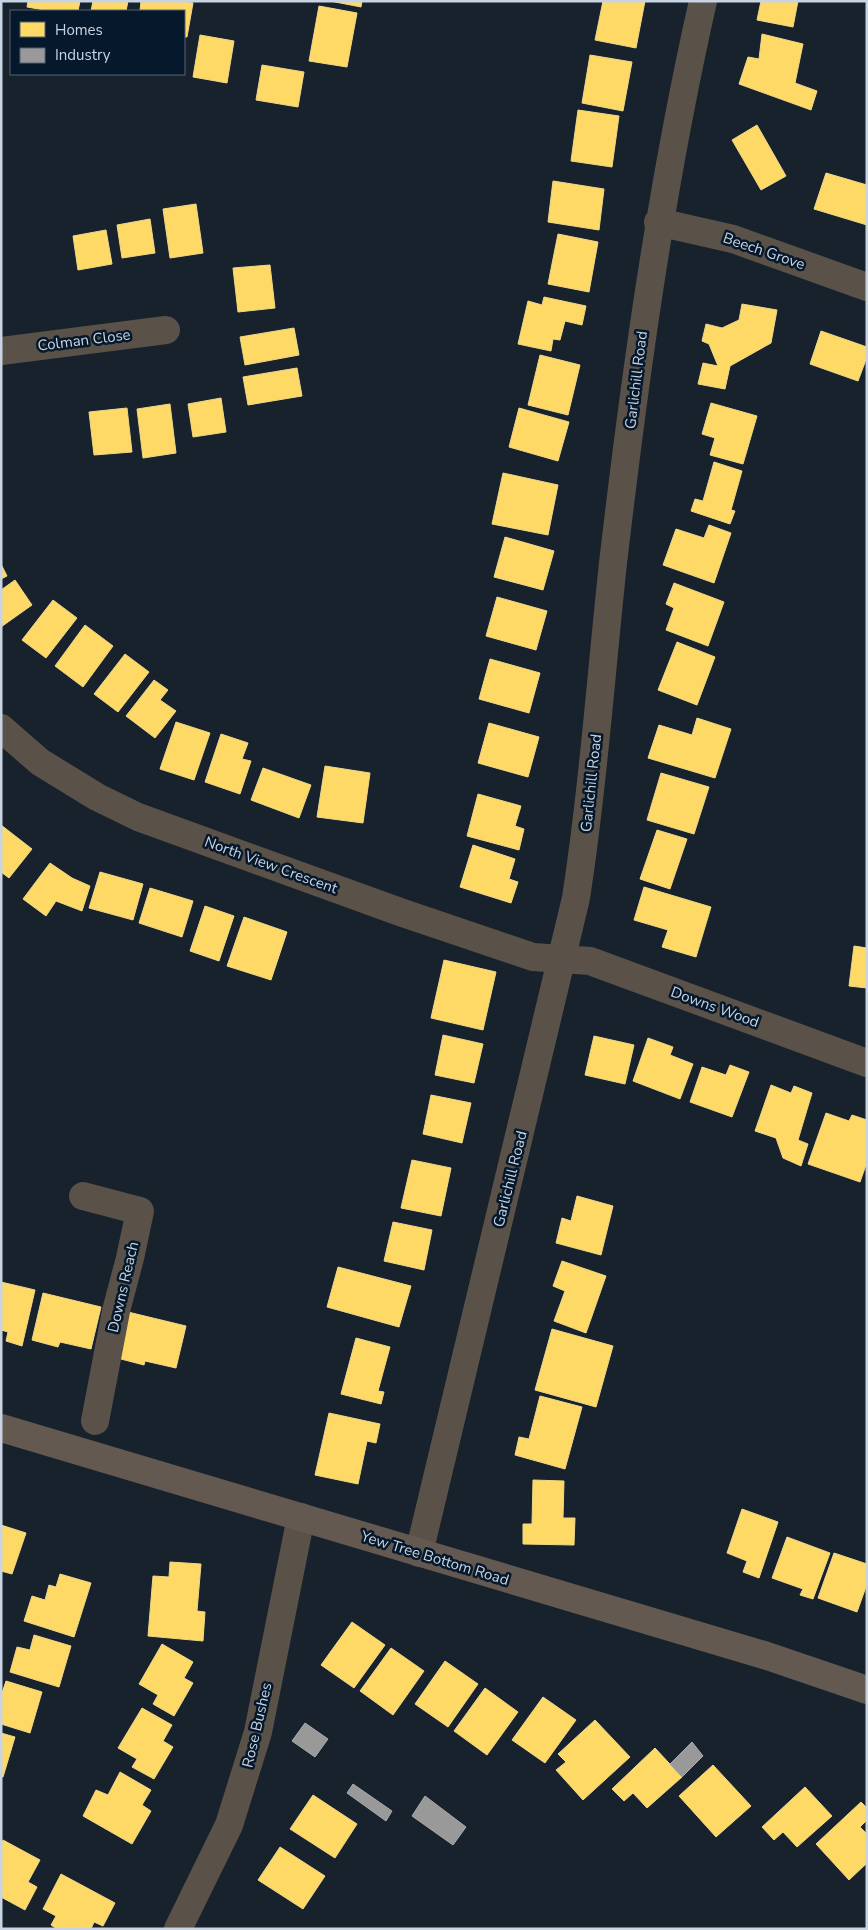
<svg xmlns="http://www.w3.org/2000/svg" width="868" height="1930" font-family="'Nunito Sans',sans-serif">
	<rect width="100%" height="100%" fill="#17222d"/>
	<path fill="#ffd966" stroke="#eed88b" d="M 28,1 L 80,1 L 78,11 L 50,11 L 27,7 Z
		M 93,1 L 128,1 L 126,11 L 91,11 Z
		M 141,1 L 182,1 L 193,3 L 187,37 L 184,37 L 184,11 L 140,11 Z
		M 330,1 L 362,1 L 361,7 Z
		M 603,1 L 645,1 L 636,48 L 595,40 Z
		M 761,1 L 798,1 L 793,27 L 757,20 Z
		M 319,6 L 357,13 L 347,67 L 309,61 Z
		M 762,34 L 803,44 L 795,83 L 817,91 L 811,110 L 739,84 L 748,57 L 759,59 Z
		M 200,35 L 234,41 L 227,83 L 193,77 Z
		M 590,55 L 632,62 L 623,111 L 582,103 Z
		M 262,65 L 304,72 L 298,107 L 256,100 Z
		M 578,110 L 619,116 L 612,167 L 571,161 Z
		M 757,125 L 786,176 L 761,190 L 732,140 Z
		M 826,173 L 867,185 L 867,225 L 814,209 Z
		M 553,181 L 604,189 L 599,230 L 548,222 Z
		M 196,204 L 203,253 L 170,258 L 163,209 Z
		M 150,219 L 155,253 L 122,258 L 117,225 Z
		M 106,230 L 112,264 L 78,270 L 73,236 Z
		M 558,234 L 598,242 L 589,292 L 548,284 Z
		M 270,265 L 275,308 L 238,312 L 233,268 Z
		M 544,297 L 586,306 L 582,325 L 565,321 L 560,340 L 553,339 L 551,351 L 518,344 L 528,301 L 542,305 Z
		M 742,304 L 777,310 L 771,343 L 730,366 L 725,389 L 698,384 L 703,363 L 718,366 L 709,344 L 702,341 L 706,324 L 722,328 L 739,320 Z
		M 294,328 L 299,355 L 245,365 L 240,337 Z
		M 821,331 L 867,347 L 867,357 L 858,381 L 810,364 Z
		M 540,355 L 580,365 L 568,415 L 528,405 Z
		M 297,368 L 302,396 L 248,405 L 243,377 Z
		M 221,398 L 226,432 L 193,437 L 188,404 Z
		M 711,403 L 757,416 L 743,464 L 710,455 L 715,438 L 702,434 Z
		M 170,404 L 176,453 L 143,458 L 137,409 Z
		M 127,408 L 132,452 L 94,455 L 89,412 Z
		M 519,408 L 569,422 L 558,461 L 509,447 Z
		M 714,462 L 742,471 L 731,510 L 735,511 L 730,524 L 691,511 L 695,499 L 703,501 Z
		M 503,473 L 558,485 L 548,535 L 492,524 Z
		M 709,525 L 731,533 L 714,583 L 663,565 L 676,529 L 704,538 Z
		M 505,537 L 554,551 L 543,590 L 494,577 Z
		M 1,564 L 7,576 L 1,579 Z
		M 15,580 L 32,605 L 1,627 L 1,590 Z
		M 674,583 L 724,602 L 708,646 L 666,630 L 674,608 L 666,604 Z
		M 497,597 L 547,611 L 536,650 L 486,636 Z
		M 53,600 L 77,618 L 46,658 L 22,640 Z
		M 85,625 L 113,646 L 83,687 L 55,666 Z
		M 677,642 L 715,657 L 697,705 L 658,690 Z
		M 125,654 L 149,672 L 118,712 L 94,694 Z
		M 490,659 L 540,673 L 529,713 L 479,699 Z
		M 154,680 L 168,690 L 160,700 L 176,711 L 155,738 L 126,716 Z
		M 697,718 L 731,729 L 715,778 L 648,758 L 659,725 L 692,735 Z
		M 176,722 L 210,733 L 194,780 L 160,769 Z
		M 489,723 L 539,737 L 528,777 L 478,763 Z
		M 221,734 L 248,743 L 242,759 L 251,761 L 240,794 L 205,782 Z
		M 325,766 L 370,773 L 363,823 L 317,817 Z
		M 263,768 L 311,785 L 299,818 L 251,800 Z
		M 661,773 L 709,787 L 694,834 L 647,820 Z
		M 478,794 L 521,806 L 515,826 L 524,829 L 519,850 L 467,836 Z
		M 1,825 L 32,849 L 9,878 L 1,872 Z
		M 657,830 L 687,839 L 670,889 L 640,879 Z
		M 473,845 L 515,859 L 509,879 L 518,882 L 511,903 L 460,887 Z
		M 50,863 L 72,878 L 90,886 L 82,911 L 56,901 L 46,916 L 23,899 Z
		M 100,872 L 143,884 L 133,920 L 89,908 Z
		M 644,887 L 711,907 L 696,957 L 662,947 L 668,930 L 634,920 Z
		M 150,888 L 193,901 L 182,937 L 139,923 Z
		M 205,906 L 234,916 L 219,961 L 190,951 Z
		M 244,917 L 287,932 L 271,980 L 227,966 Z
		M 854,946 L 867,948 L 867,988 L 849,986 Z
		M 444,960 L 496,972 L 483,1030 L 431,1018 Z
		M 443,1035 L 483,1044 L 474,1083 L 435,1075 Z
		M 594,1036 L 634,1045 L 625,1084 L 585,1075 Z
		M 648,1038 L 673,1047 L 670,1055 L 693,1064 L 680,1099 L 633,1081 Z
		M 730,1065 L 749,1072 L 732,1117 L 690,1102 L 702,1067 L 726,1075 Z
		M 771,1085 L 791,1093 L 794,1086 L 812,1093 L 798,1140 L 808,1144 L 801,1166 L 783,1158 L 776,1138 L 755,1131 Z
		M 431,1095 L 471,1103 L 462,1143 L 423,1134 Z
		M 826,1113 L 849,1121 L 852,1115 L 867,1120 L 867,1162 L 860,1182 L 808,1164 Z
		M 412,1160 L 451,1168 L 441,1216 L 401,1208 Z
		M 577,1196 L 613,1206 L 601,1255 L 556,1243 L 562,1218 L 571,1221 Z
		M 393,1222 L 432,1230 L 424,1270 L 384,1261 Z
		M 562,1261 L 606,1276 L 586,1333 L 554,1321 L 565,1291 L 553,1286 Z
		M 338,1267 L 411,1286 L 399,1327 L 327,1307 Z
		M 1,1282 L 35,1290 L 22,1346 L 6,1341 L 8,1332 L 1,1330 Z
		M 43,1293 L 101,1307 L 91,1349 L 60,1342 L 58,1347 L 32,1340 Z
		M 128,1312 L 186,1326 L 176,1368 L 145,1361 L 144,1365 L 117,1358 Z
		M 552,1329 L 613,1346 L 596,1407 L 535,1390 Z
		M 356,1338 L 390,1347 L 378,1391 L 384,1392 L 381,1404 L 341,1394 Z
		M 540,1396 L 582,1407 L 565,1469 L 515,1455 L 519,1437 L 529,1439 Z
		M 329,1413 L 380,1424 L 376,1443 L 367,1441 L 358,1484 L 315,1475 Z
		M 533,1480 L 564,1481 L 563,1518 L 575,1518 L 574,1545 L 523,1544 L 523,1524 L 532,1524 Z
		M 742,1509 L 778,1522 L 759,1578 L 743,1572 L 747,1561 L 727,1553 Z
		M 1,1525 L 26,1533 L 12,1574 L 1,1571 Z
		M 787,1537 L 830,1553 L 813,1599 L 800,1595 L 803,1589 L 772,1578 Z
		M 834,1553 L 867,1564 L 867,1584 L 857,1612 L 818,1598 Z
		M 170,1562 L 201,1564 L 197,1611 L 205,1612 L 203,1641 L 148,1636 L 153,1576 L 169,1577 Z
		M 60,1574 L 91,1583 L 74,1637 L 24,1621 L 32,1596 L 45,1600 L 49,1585 L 56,1587 Z
		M 352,1622 L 385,1645 L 354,1688 L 321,1665 Z
		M 34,1635 L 71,1646 L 59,1687 L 10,1672 L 17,1647 L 30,1650 Z
		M 162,1644 L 193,1662 L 184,1678 L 193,1683 L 174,1716 L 153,1704 L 158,1695 L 139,1684 Z
		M 391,1648 L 424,1671 L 393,1715 L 360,1691 Z
		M 445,1661 L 478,1684 L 448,1727 L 415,1704 Z
		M 6,1681 L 42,1692 L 30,1733 L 1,1724 L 1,1696 Z
		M 485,1688 L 518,1712 L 487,1755 L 454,1731 Z
		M 543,1697 L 576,1720 L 545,1763 L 512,1740 Z
		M 142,1708 L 172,1725 L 163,1741 L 173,1747 L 154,1779 L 132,1767 L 137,1759 L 118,1748 Z
		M 595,1720 L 630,1757 L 583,1800 L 556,1770 L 566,1762 L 558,1754 Z
		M 1,1733 L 15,1737 L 3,1777 L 1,1777 Z
		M 655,1748 L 682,1777 L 647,1808 L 633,1793 L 624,1801 L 612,1789 Z
		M 713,1765 L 751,1806 L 716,1837 L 679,1796 Z
		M 120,1772 L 151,1790 L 142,1805 L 151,1811 L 132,1844 L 83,1816 L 96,1790 L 108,1795 Z
		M 805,1787 L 832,1816 L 797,1847 L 783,1832 L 774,1840 L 762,1827 Z
		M 313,1795 L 357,1824 L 335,1858 L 290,1829 Z
		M 861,1802 L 867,1808 L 867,1820 L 860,1827 L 867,1834 L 867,1863 L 849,1880 L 816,1844 Z
		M 3,1840 L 40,1860 L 28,1882 L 37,1887 L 25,1910 L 1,1897 L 1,1844 Z
		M 280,1847 L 325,1876 L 303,1909 L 258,1880 Z
		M 61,1874 L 115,1903 L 103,1926 L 94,1922 L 91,1929 L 57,1929 L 51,1925 L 56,1916 L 43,1909 Z"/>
	<path fill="#999" stroke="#a7abaf" d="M 305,1723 L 328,1739 L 315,1757 L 292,1741 Z
		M 692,1742 L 703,1756 L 682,1777 L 670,1764 Z
		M 353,1784 L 392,1811 L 386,1821 L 347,1793 Z
		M 425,1796 L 466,1827 L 453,1845 L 412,1816 Z"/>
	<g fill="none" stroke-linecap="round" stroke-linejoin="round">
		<path stroke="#5a5148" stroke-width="28" d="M 658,222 L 733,239 L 867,287
			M 1,351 L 166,330
			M 1,728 L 40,762 L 97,797 L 138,817 L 400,912 L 533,957 L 590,961 L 867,1063
			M 83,1196 L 140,1211 L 130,1258 L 116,1311 L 95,1421
			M 419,1553 L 576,898 C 593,787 601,675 613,563 C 635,375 661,187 703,1
			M 178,1929 L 229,1825 L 258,1732 L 301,1517"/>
		<path stroke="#635951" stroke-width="28" d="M 1,1428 L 764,1655 L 867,1690"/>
	</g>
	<g text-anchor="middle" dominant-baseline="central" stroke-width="5" stroke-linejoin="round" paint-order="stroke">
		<g font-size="15" fill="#c8d4e1" stroke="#06182b">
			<text transform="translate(764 251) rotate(19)">Beech Grove</text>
			<text transform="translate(84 340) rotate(-7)">Colman Close</text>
			<text transform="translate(636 380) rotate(-83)">Garlichill Road</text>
			<text transform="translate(591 783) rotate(-84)">Garlichill Road</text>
			<text transform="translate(271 865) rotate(20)">North View Crescent</text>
			<text transform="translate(715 1007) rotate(20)">Downs Wood</text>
			<text transform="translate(510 1179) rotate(-76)">Garlichill Road</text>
			<text transform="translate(123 1287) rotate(-77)">Downs Reach</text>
			<text transform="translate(435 1558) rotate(17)">Yew Tree Bottom Road</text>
			<text transform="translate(257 1725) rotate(-77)">Rose Bushes</text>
		</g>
	</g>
	<rect width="868" height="1930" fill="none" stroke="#c8d4e1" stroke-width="5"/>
	<rect x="10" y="10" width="175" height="65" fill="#06182b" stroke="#546374"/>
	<rect x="20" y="22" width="25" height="15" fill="#ffd966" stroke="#546374"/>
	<text x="55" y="35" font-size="15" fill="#c8d4e1">Homes</text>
	<rect x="20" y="48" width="25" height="15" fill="#999999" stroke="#546374"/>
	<text x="55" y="60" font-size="15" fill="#c8d4e1">Industry</text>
</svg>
